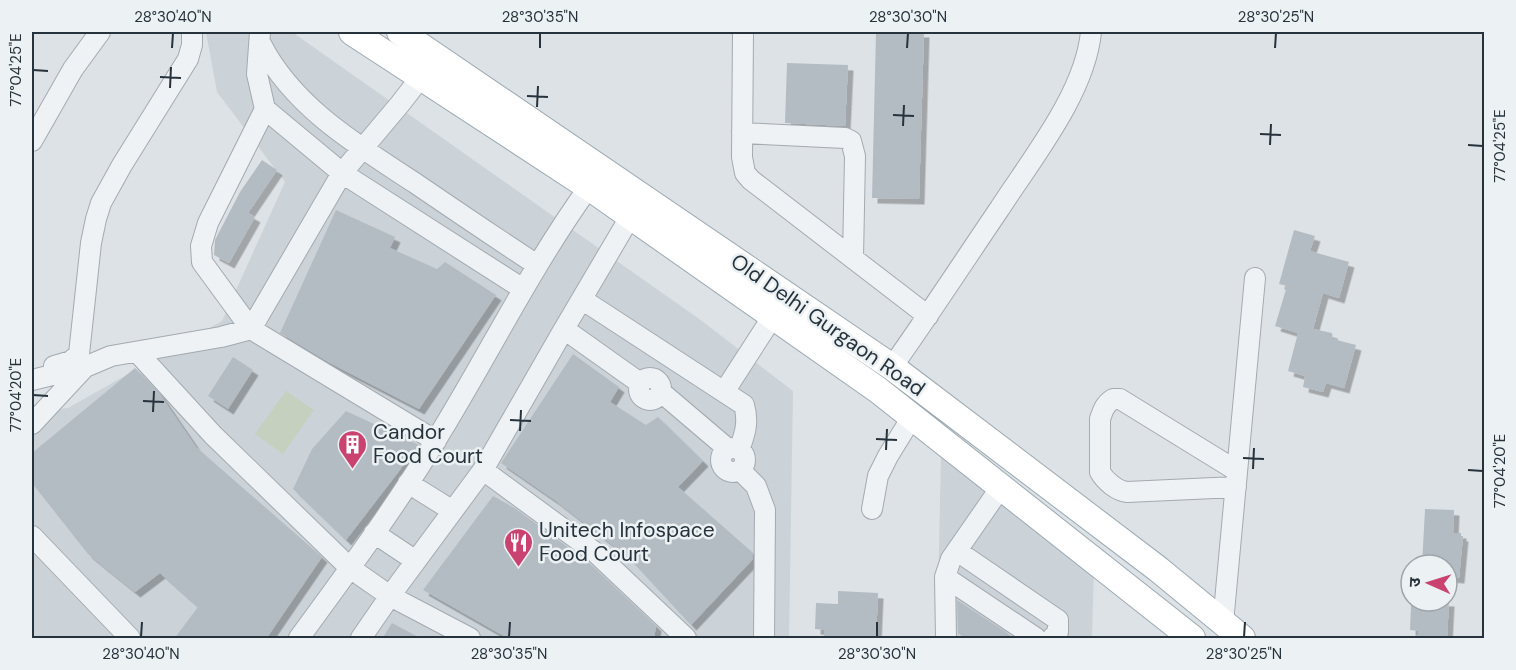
<svg xmlns="http://www.w3.org/2000/svg" width="1516" height="670" font-family="'DM Sans','Noto Sans Devanagari',sans-serif">
	<defs>
		<filter id="shadow"><feDropShadow dx="5.5" dy="5.5" stdDeviation="0" flood-color="#0004"/></filter>
	</defs>
	<rect width="100%" height="100%" fill="#dde2e6"/>
	<path fill="#cbd2d8" d="M 206,32 L 292,32 L 702,321 L 793,391 L 789,638 L 32,638 L 32,412 L 68,408 L 222,321 L 285,182 L 217,92 Z
		M 941,457 L 1094,567 L 1092,638 L 937,638 Z"/>
	<path fill="#c6d0be" d="M 286,391 L 314,410 L 283,454 L 255,434 Z"/>
	<path fill="#b4bcc3" filter="url(#shadow)" d="M 876,32 L 924,32 L 919,199 L 872,198 Z
		M 787,63 L 848,65 L 845,126 L 785,123 Z
		M 262,160 L 277,170 L 248,213 L 255,217 L 229,263 L 214,255 L 215,240 L 240,192 Z
		M 336,210 L 395,237 L 390,248 L 437,269 L 445,262 L 496,295 L 419,409 L 330,363 L 280,333 Z
		M 1294,230 L 1315,236 L 1310,251 L 1349,262 L 1339,298 L 1323,293 L 1313,329 L 1332,333 L 1333,339 L 1356,345 L 1344,388 L 1326,383 L 1323,392 L 1303,387 L 1305,376 L 1288,371 L 1298,333 L 1275,326 L 1287,286 L 1279,284 Z
		M 573,354 L 619,387 L 610,402 L 646,425 L 658,417 L 703,461 L 678,487 L 753,553 L 753,559 L 691,625 L 629,558 L 556,501 L 501,463 Z
		M 233,357 L 253,370 L 228,409 L 208,396 Z
		M 135,368 L 159,393 L 196,447 L 322,557 L 266,639 L 174,639 L 198,607 L 160,573 L 135,592 L 88,554 L 32,483 L 32,453 Z
		M 346,411 L 419,445 L 346,540 L 293,489 L 312,449 Z
		M 493,496 L 516,509 L 588,562 L 656,626 L 654,639 L 509,639 L 423,590 Z
		M 1425,509 L 1454,510 L 1453,533 L 1461,533 L 1461,536 L 1463,536 L 1459,578 L 1447,577 L 1447,565 L 1422,565 Z
		M 838,591 L 878,593 L 876,639 L 824,639 L 824,630 L 815,629 L 816,603 L 838,604 Z
		M 957,600 L 1006,632 L 1014,639 L 966,639 L 958,633 Z
		M 1414,601 L 1449,601 L 1447,639 L 1418,639 L 1418,631 L 1410,630 L 1411,605 L 1414,605 Z
		M 392,623 L 422,639 L 382,639 Z"/>
	<g fill="none" stroke-linecap="round" stroke-linejoin="round">
		<defs>
			<path id="minor" d="M 260,32 L 257,74 L 265,109 L 208,223 L 201,246 L 202,262 L 251,329 L 436,441
				M 743,32 L 742,157 L 745,173 L 751,180 L 928,316
				M 261,44 C 293,107 357,145 415,183 C 456,211 496,238 537,265
				M 265,109 L 342,173 L 523,289
				M 742,133 L 845,138 L 851,141 L 855,156 L 853,258
				M 32,141 L 73,69 L 100,32
				M 630,217 L 564,329 L 640,383
				M 583,300 L 744,405 C 749,422 745,434 739,450
				M 137,352 L 213,435 L 350,568 L 390,596 L 470,638
				M 54,366 L 71,361 L 79,354 L 91,243 L 96,219 L 101,203 L 122,165 L 188,59 L 192,45 L 192,32
				M 892,367 C 929,315 964,261 1000,208 C 1033,157 1085,93 1091,32
				M639 389a11 11 0 1 1 22 0a11 11 0 1 1-22 0Z
				M 32,380 L 85,367 L 111,356 L 221,337 L 251,329 L 342,173 L 400,104 L 421,77
				M 661,392 L 728,449
				M 724,392 L 773,316
				M 32,424 L 85,367
				M721 460a12 12 0 1 1 24 0a12 12 0 1 1-24 0Z
				M 483,470 L 596,553 L 686,638
				M 740,470 L 756,486 L 765,510 L 764,638
				M 408,483 L 453,511
				M 1236,487 L 1127,492 C 1117,491 1105,481 1100,472 L 1100,419 C 1103,410 1105,404 1113,399 L 1120,399 L 1237,471
				M 872,509 L 878,476 L 888,456 L 912,417
				M 374,533 L 416,561
				M 32,536 L 130,638
				M 957,551 L 1058,620 L 1058,632 L 1052,638
				M 945,577 L 1036,638
				M 1223,623 L 1255,278
				M 299,638 C 346,574 394,509 436,440 C 488,356 531,267 589,187
				M 361,638 L 390,596 L 483,470 L 564,329
				M 946,638 L 945,577 L 951,559 L 1001,487"/>
			<path id="major" d="M 352,32 L 589,187 L 878,390 L 1192,638
				M 400,32 L 892,367 L 1158,569 L 1242,638"/>
		</defs>
		<use href="#minor" stroke="#a3aab0" stroke-width="22"/>
		<use href="#major" stroke="#9ca9b2" stroke-width="28"/>
		<use href="#minor" stroke="#eff2f5" stroke-width="20"/>
		<use href="#major" stroke="#fff" stroke-width="26"/>
	</g>
	<path fill="none" stroke="#27333c" stroke-width="2" d="M 172,48 L 173,33M 540,48 L 540,33M 907,48 L 908,33M 1275,48 L 1276,33M 33,70 L 48,71M 160,77 L 181,78M 170,88 L 171,67M 527,96 L 548,97M 537,107 L 538,86M 893,115 L 914,116M 903,126 L 904,105M 1260,134 L 1281,135M 1270,145 L 1271,124M 1468,145 L 1483,146M 33,395 L 48,396M 143,401 L 164,402M 153,412 L 154,391M 510,420 L 531,421M 520,431 L 521,410M 876,439 L 897,440M 886,450 L 887,429M 1243,458 L 1264,459M 1253,469 L 1254,448M 1468,470 L 1483,471M 141,637 L 142,622M 509,637 L 510,622M 877,637 L 877,622M 1244,637 L 1245,622"/>
	<defs>
		<symbol id="building-pin" viewBox="-11 -11 22 30"><path d="M0 17L-7.5 6A9.5 9.5 0 1 1 7.5 6Z" fill="#ca4370" stroke="#ecf1f4"/><path d="M-4-6H4V6H1V3H-1V6H-4ZM-2.5-4.3h1.7v1.8h-1.7ZM.8-4.3h1.7v1.8H.8ZM-2.5-1h1.7V.8h-1.7ZM.8-1h1.7V.8H.8Z" fill="#fff"/></symbol>
		<symbol id="restaurant-pin" viewBox="-11 -11 22 30"><path d="M0 17L-7.5 6A9.5 9.5 0 1 1 7.5 6Z" fill="#ca4370" stroke="#ecf1f4"/><path d="M-5-6h1v4h1v-4h1v4h1v-4h1v5L-1.5 .5V6h-2V.5L-5-1ZM5-6V6H3V1.5H1.5Q1.5-4 5-6Z" fill="#fff"/></symbol>
	</defs>
	<g fill-rule="evenodd">
		<use href="#building-pin" x="336" y="428" width="33" height="45"/>
		<use href="#restaurant-pin" x="502" y="526" width="33" height="45"/>
	</g>
	<g text-anchor="middle" dominant-baseline="central" stroke-width="5" stroke-linejoin="round" paint-order="stroke">
		<g font-size="21" fill="#27333c" stroke="#ecf1f4">
			<text transform="translate(828 325) rotate(35)">Old Delhi Gurgaon Road</text>
		</g>
		<g font-size="21" fill="#27333c" stroke="#ecf1f4" text-anchor="start">
			<text x="373" y="432">Candor<tspan x="373" dy="24">Food Court</tspan></text>
			<text x="539" y="530">Unitech Infospace<tspan x="539" dy="24">Food Court</tspan></text>
		</g>
	</g>
	<rect width="1516" height="670" fill="none" stroke="#ecf1f4" stroke-width="66"/>
	<g transform="translate(1429 583) rotate(273)"><circle r="28" fill="#ecf1f4" stroke="#9da5aa" stroke-width="1.5"/>
	<path d="M0-4.5L10 22L0 15L-10 22Z" fill="#ca4370"/>
	<text y="-9" font-size="16" font-weight="bold" text-anchor="middle" fill="#27333c">उ</text>
	</g>
	<rect x="33" y="33" width="1450" height="604" fill="none" stroke="#27333c" stroke-width="2"/>
	<g font-size="15" text-anchor="middle" fill="#27333c">
		<text x="173" y="22">28°30'40"N</text>
		<text x="540" y="22">28°30'35"N</text>
		<text x="908" y="22">28°30'30"N</text>
		<text x="1276" y="22">28°30'25"N</text>
		<text transform="translate(16 70) rotate(-90)" y="5">77°04'25"E</text>
		<text transform="translate(1500 146) rotate(-90)" y="5">77°04'25"E</text>
		<text transform="translate(16 395) rotate(-90)" y="5">77°04'20"E</text>
		<text transform="translate(1500 471) rotate(-90)" y="5">77°04'20"E</text>
		<text x="141" y="659">28°30'40"N</text>
		<text x="509" y="659">28°30'35"N</text>
		<text x="877" y="659">28°30'30"N</text>
		<text x="1244" y="659">28°30'25"N</text>
	</g>
</svg>
